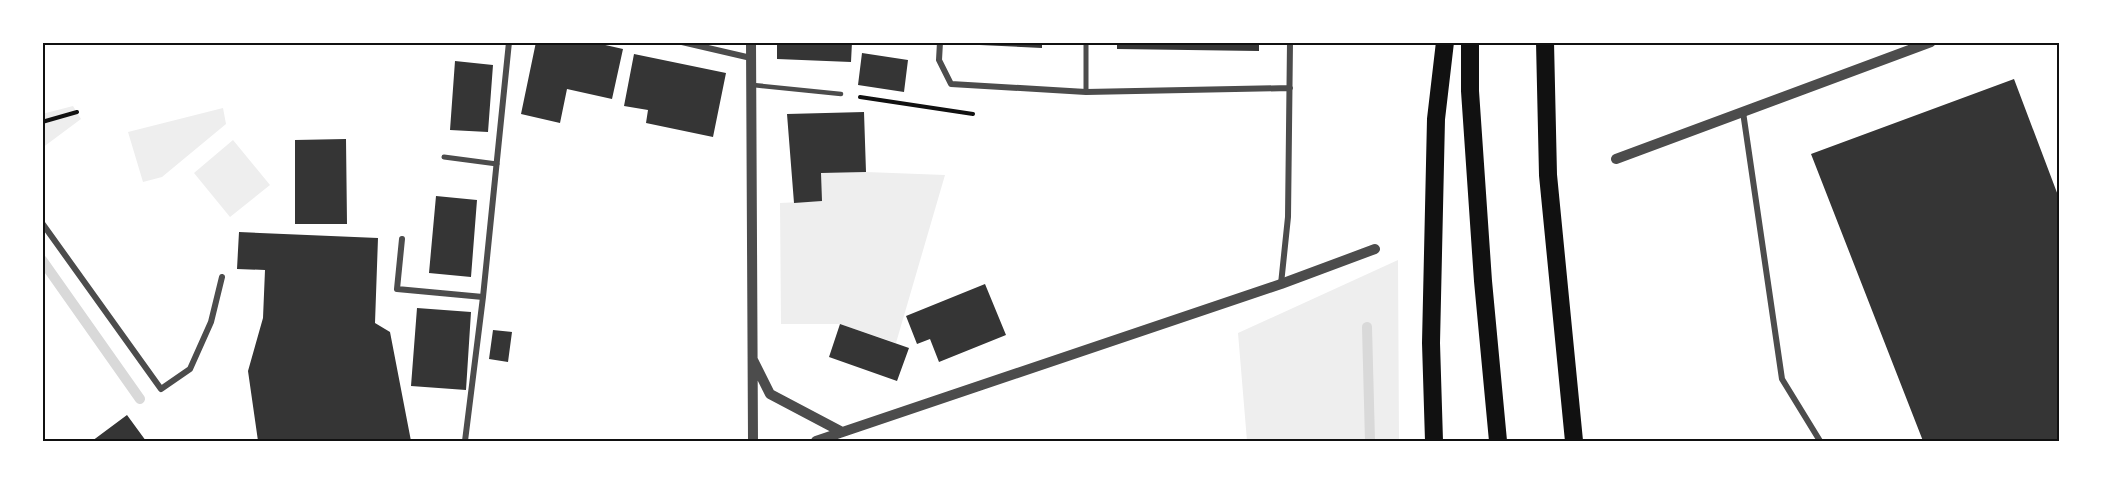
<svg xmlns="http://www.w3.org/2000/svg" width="2101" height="483" font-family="'PT Sans Narrow',sans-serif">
	<rect width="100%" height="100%" fill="#fff"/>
	<path fill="#eee" d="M 73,106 L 81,119 L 42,148 L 42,114 Z
		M 223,108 L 226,124 L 162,177 L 143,182 L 128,132 Z
		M 233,140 L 270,185 L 230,217 L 194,173 Z
		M 866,172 L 945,175 L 896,343 L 840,324 L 781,324 L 780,203 L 821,201 L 821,173 Z
		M 1398,260 L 1399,441 L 1247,441 L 1238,333 Z"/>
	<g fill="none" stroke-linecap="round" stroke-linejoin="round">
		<path stroke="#d9d9d9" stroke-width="10" d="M 42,260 L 140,399
			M 1367,327 L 1370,441"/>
	</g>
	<path fill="#353535" d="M 536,42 L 592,42 L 623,49 L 612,99 L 567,89 L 560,123 L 521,114 Z
		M 777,42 L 852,42 L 851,62 L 777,59 Z
		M 958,42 L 1042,42 L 1042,48 L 958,44 Z
		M 1117,42 L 1259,42 L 1259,51 L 1117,49 Z
		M 862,53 L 908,60 L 904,92 L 858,85 Z
		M 634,54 L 726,73 L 713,137 L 646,123 L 648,110 L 624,106 Z
		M 455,61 L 493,65 L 488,132 L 450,130 Z
		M 2014,79 L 2059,198 L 2059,441 L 1923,441 L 1811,154 Z
		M 864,112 L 866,172 L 821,173 L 822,201 L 794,203 L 787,114 Z
		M 346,139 L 347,224 L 295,224 L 295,140 Z
		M 436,196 L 477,200 L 471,277 L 429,273 Z
		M 239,232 L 378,238 L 375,323 L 390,332 L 411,441 L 258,441 L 248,371 L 263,318 L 265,270 L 237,269 Z
		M 985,284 L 1006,335 L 939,362 L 930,339 L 917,344 L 906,316 Z
		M 417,308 L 471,312 L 466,390 L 411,386 Z
		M 840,324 L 909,348 L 897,381 L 829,357 Z
		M 493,330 L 512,332 L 508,362 L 489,359 Z
		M 127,415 L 146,441 L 92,441 Z"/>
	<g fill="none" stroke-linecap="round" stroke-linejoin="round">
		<path stroke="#111" stroke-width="4" d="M 860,97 L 973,114
			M 42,122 L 77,112"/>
		<path stroke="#4c4c4c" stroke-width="4.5" d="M 753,85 L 841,94"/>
		<path stroke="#4c4c4c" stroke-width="5" d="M 1086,92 L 1086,42
			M 444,157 L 497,164"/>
		<path stroke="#4c4c4c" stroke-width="6" d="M 682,42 L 751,58
			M 940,42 L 939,60 L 951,84 L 1086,92 L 1290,88
			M 1743,112 L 1782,379 L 1820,441
			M 42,223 L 161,389 L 190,369 L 211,322 L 222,277
			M 402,239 L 397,289 L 483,297
			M 1281,284 L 1288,217 L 1290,42
			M 465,441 L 483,297 L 509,42"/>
		<path stroke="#4c4c4c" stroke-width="10" d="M 751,42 L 753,441
			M 1616,159 L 1931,42
			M 753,360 L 770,394 L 842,432
			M 816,441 L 1281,284 L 1375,249"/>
		<path stroke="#111" stroke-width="18" d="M 1470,42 L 1470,91 L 1483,281 L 1498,441
			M 1545,42 L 1548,175 L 1574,441
			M 1434,441 L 1431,343 L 1436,119 L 1445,42"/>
	</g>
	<rect width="2101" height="483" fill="none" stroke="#ffffff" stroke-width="87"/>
	<rect x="44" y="44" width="2014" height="396" fill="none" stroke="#111" stroke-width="2"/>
</svg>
